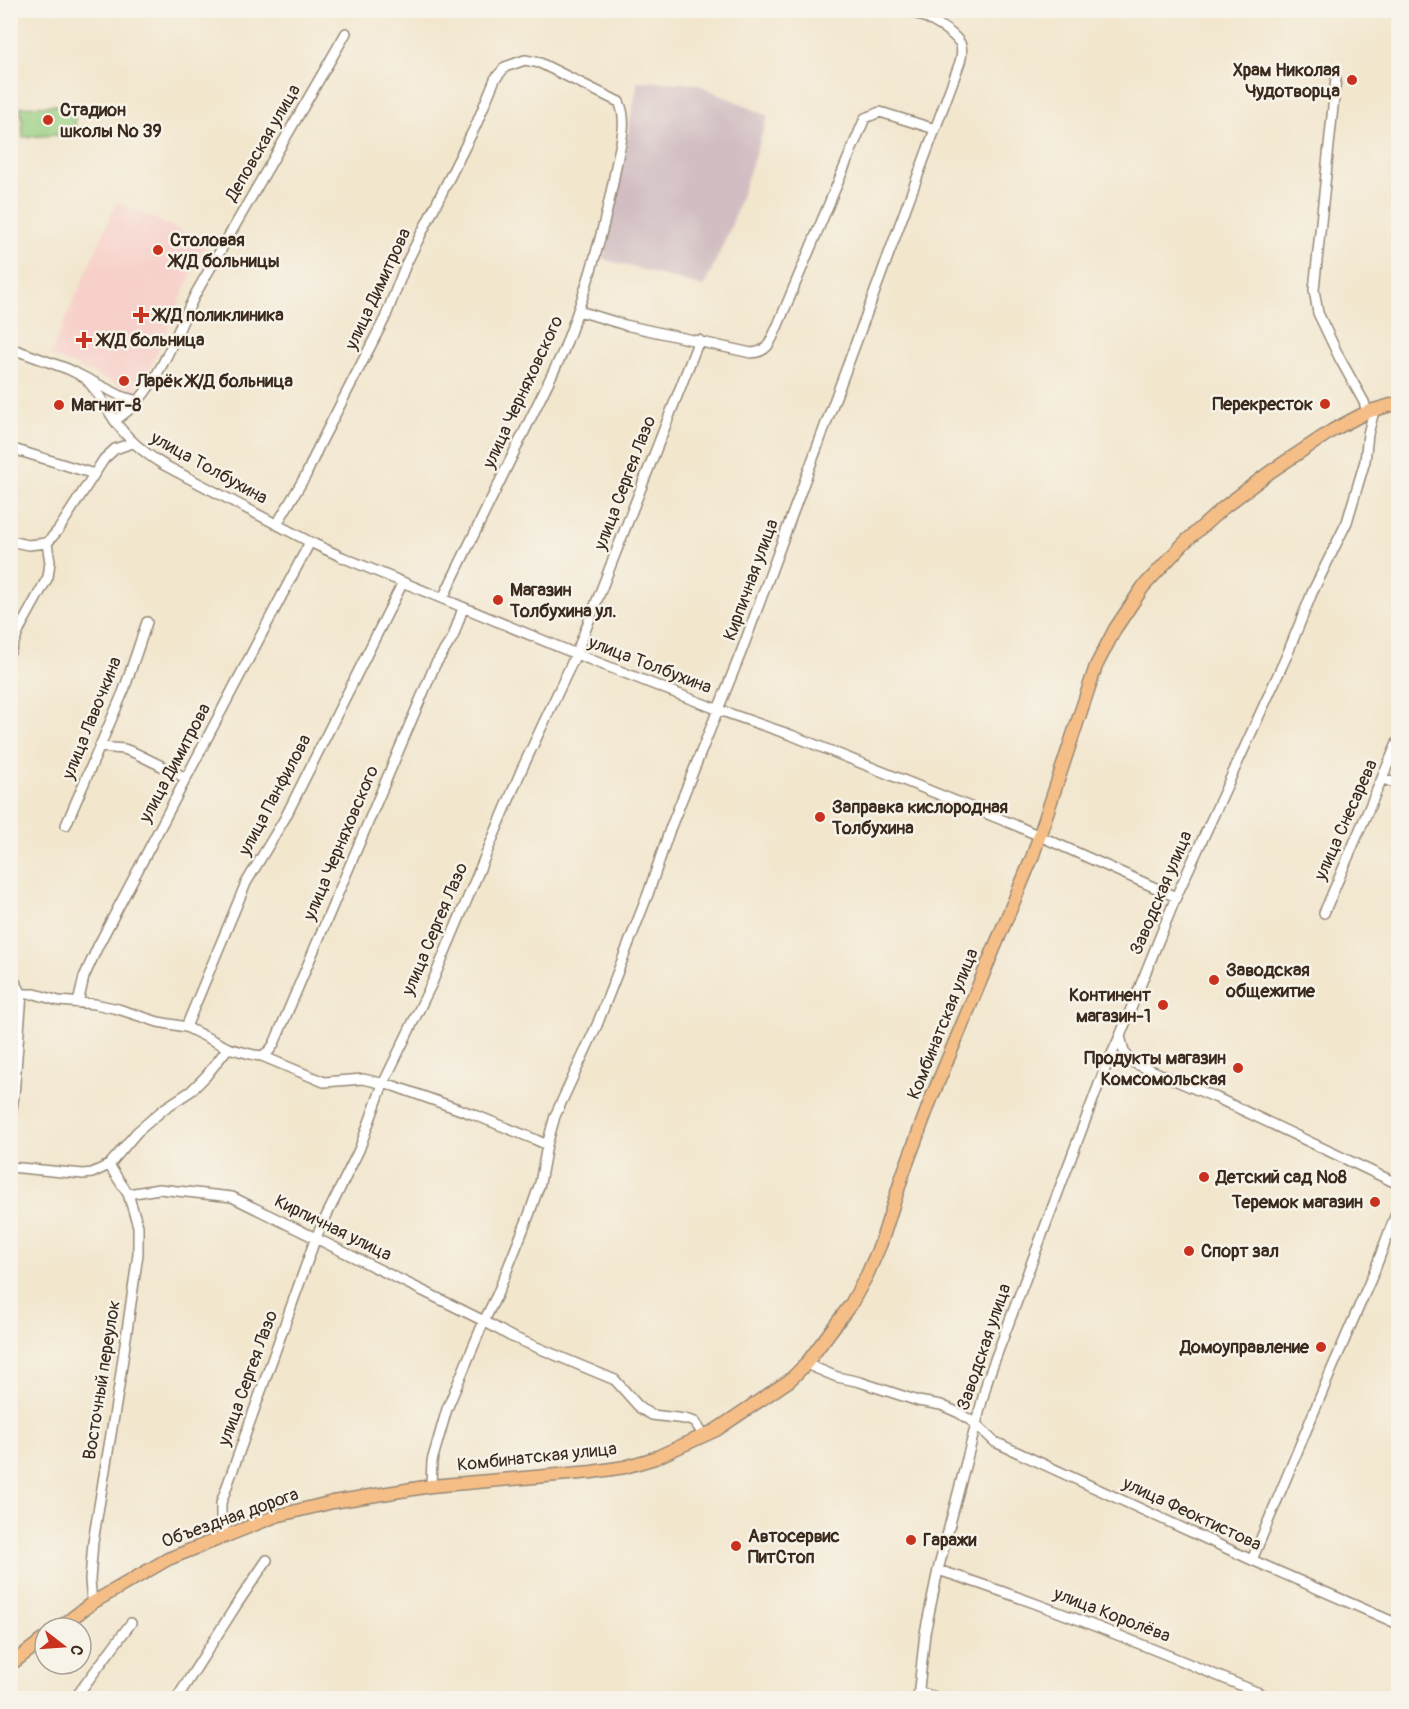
<svg xmlns="http://www.w3.org/2000/svg" width="1409" height="1709" font-family="Pangolin,sans-serif">
	<rect width="100%" height="100%" fill="#f7f3e8"/>
	<filter id="ink" filterUnits="userSpaceOnUse"><feTurbulence type="fractalNoise" baseFrequency=".0167" numOctaves="2"/><feDisplacementMap in="SourceGraphic" scale="12" xChannelSelector="R" yChannelSelector="G"/><feConvolveMatrix kernelMatrix="1 2 1 2 8 2 1 2 1" color-interpolation-filters="sRGB"/></filter>
	<filter id="wash" filterUnits="userSpaceOnUse"><feTurbulence type="fractalNoise" baseFrequency=".008" numOctaves="4" result="noise"/><feDisplacementMap in="SourceGraphic" scale="24" xChannelSelector="R" yChannelSelector="G"/><feGaussianBlur stdDeviation="1.35" result="paint"/><feColorMatrix in="noise" values="0 0 0 0 0 0 0 0 0 0 0 0 0 0 0 0 0 1.4 0 .05"/><feComposite in="paint" operator="in"/></filter>
	<g filter="url(#wash)">
		<rect width="100%" height="100%" fill="#f2e6cd"/>
		<path fill="#f7d0ca" d="M 117,202 L 206,242 L 139,394 L 50,355 Z"/>
		<path fill="#d2bec2" d="M 638,81 L 697,84 L 768,116 L 731,227 L 704,287 L 603,259 Z"/>
		<path fill="#97ce80" stroke="#697c4f" stroke-width="1.5" d="M 74,104 L 76,134 L 23,137 L 21,107 Z"/>
	</g>
	<g filter="url(#ink)">
		<g fill="none" stroke-linecap="round" stroke-linejoin="round">
			<defs>
				<path id="minor" d="M 1336,78 L 1314,290 L 1318,313 L 1340,359 L 1364,402 L 1367,412
					M 579,311 L 625,325 L 751,353 C 770,352 771,339 778,325 L 865,118 L 880,112 L 935,129
					M 10,348 L 68,369 L 123,397 L 139,401
					M 85,378 C 98,391 105,406 115,421 C 128,440 144,453 164,465 L 310,542 L 342,557 L 576,654 L 719,710 L 791,735 L 1015,825 L 1176,897
					M 115,421 C 123,414 133,408 139,400 C 165,369 178,328 196,293 L 346,33
					M 10,448 L 94,474
					M 277,524 L 306,475 L 319,446 L 385,318 L 406,264 L 476,125 L 495,79 L 505,67 L 525,60 L 540,63 L 619,102 C 628,120 621,142 617,161 C 606,226 587,289 563,352 L 443,598
					M 10,541 L 28,545 L 47,543
					M 10,652 L 21,626 L 48,577 L 50,562 L 47,543 L 59,529 L 104,459 L 115,449 L 132,443
					M 100,747 L 124,749 L 135,753 L 186,778
					M 1383,779 L 1398,784
					M 66,825 L 124,690 L 147,622
					M 1324,913 L 1398,741
					M 10,973 L 22,994 L 14,1095 L 10,1121
					M 22,994 L 35,994 L 59,1001 L 95,1004 L 118,1009 L 158,1022 L 186,1027 L 228,1048 L 254,1055 L 262,1056 L 324,1082 L 363,1079 L 394,1086 L 475,1115 L 534,1139 L 547,1145
					M 78,1003 L 84,977 L 98,946 L 310,542
					M 186,1027 L 246,883 L 285,818 L 403,582
					M 1120,1036 L 1124,1052 L 1134,1063 L 1217,1098 L 1398,1184
					M 262,1056 L 269,1051 L 274,1044 L 435,665 L 453,637 L 463,608
					M 109,1165 L 137,1132 L 165,1108 L 191,1091 L 206,1076 L 228,1048
					M 10,1167 L 83,1174 L 92,1173 L 109,1165 L 128,1194
					M 806,1364 L 837,1377 L 860,1382 L 918,1401 L 941,1405 L 959,1413 L 976,1424 L 995,1442 L 1252,1560 L 1398,1624
					M 431,1486 L 432,1461 L 447,1409 L 484,1321 L 497,1295 L 529,1215 L 540,1183 L 547,1145 L 555,1116 L 597,1025 L 648,894 L 670,829 L 742,650 L 960,62 C 962,55 963,49 960,43 C 951,29 921,14 905,10
					M 226,1536 L 221,1519 L 221,1503 L 316,1237 L 359,1150 L 383,1084 L 432,983 L 521,771 L 576,654 L 699,340
					M 1252,1560 L 1331,1371 L 1374,1272 L 1398,1208
					M 938,1570 C 1051,1606 1161,1652 1271,1698
					M 92,1603 L 90,1580 L 93,1542 L 119,1386 L 138,1254 L 138,1226 L 128,1194 L 159,1189 L 232,1197 L 484,1321 L 510,1336 L 615,1380 L 641,1409 L 652,1415 L 685,1419 L 695,1422 L 704,1436
					M 919,1692 L 938,1698
					M 75,1698 L 131,1623
					M 177,1698 L 237,1604 L 267,1560
					M 918,1698 L 925,1633 L 938,1570 L 988,1378 L 1102,1076 L 1120,1036 L 1176,897 L 1287,655 L 1312,593 L 1347,522 L 1365,461 L 1368,434 L 1374,411"/>
				<path id="major" d="M 59,1628 L 92,1603 L 168,1559 L 276,1516 L 333,1502 L 431,1486 L 592,1472 L 625,1467 L 655,1458 L 716,1430 L 790,1380 L 806,1364 L 851,1304 L 867,1275 L 881,1243 L 903,1174 L 931,1099 L 1032,858 L 1096,666 L 1115,629 L 1143,587 L 1185,542 L 1223,508 L 1270,472 L 1333,430 L 1367,412 L 1398,403
					M 10,1665 L 45,1638"/>
			</defs>
			<use href="#minor" stroke="#968876" stroke-width="12"/>
			<use href="#major" stroke="#968876" stroke-width="15"/>
			<use href="#minor" stroke="#fff" stroke-width="9"/>
			<use href="#major" stroke="#f6be87" stroke-width="12"/>
		</g>
	</g>
	<g fill="#c8321e" stroke="#f7f3e8" stroke-width="2">
		<circle cx="1352" cy="80" r="6"/>
		<circle cx="48" cy="120" r="6"/>
		<circle cx="158" cy="250" r="6"/>
		<path d="M138 306h6v6h6v6h-6v6h-6v-6h-6v-6h6z"/>
		<path d="M81 331h6v6h6v6h-6v6h-6v-6h-6v-6h6z"/>
		<circle cx="124" cy="381" r="6"/>
		<circle cx="1325" cy="404" r="6"/>
		<circle cx="59" cy="405" r="6"/>
		<circle cx="498" cy="600" r="6"/>
		<circle cx="820" cy="817" r="6"/>
		<circle cx="1214" cy="980" r="6"/>
		<circle cx="1163" cy="1005" r="6"/>
		<circle cx="1238" cy="1068" r="6"/>
		<circle cx="1204" cy="1177" r="6"/>
		<circle cx="1375" cy="1202" r="6"/>
		<circle cx="1189" cy="1251" r="6"/>
		<circle cx="1321" cy="1347" r="6"/>
		<circle cx="911" cy="1540" r="6"/>
		<circle cx="736" cy="1546" r="6"/>
	</g>
	<g text-anchor="middle" dominant-baseline="central" stroke-width="5" stroke-linejoin="round" paint-order="stroke">
		<g font-size="18" font-weight="bold" fill="#3b2a1e" stroke="#f7f3e8" text-anchor="start">
			<text x="1340" y="70" text-anchor="end">Храм Николая<tspan x="1340" dy="21">Чудотворца</tspan></text>
			<text x="60" y="110">Стадион<tspan x="60" dy="21">школы № 39</tspan></text>
			<text x="170" y="240">Столовая<tspan x="170" dy="21">Ж/Д больницы</tspan></text>
			<text x="154" y="315">Ж/Д поликлиника</text>
			<text x="98" y="340">Ж/Д больница</text>
			<text x="136" y="381">Ларёк Ж/Д больница</text>
			<text x="1313" y="404" text-anchor="end">Перекресток</text>
			<text x="71" y="405">Магнит-8</text>
			<text x="510" y="590">Магазин<tspan x="510" dy="21">Толбухина ул.</tspan></text>
			<text x="832" y="807">Заправка кислородная<tspan x="832" dy="21">Толбухина</tspan></text>
			<text x="1226" y="970">Заводская<tspan x="1226" dy="21">общежитие</tspan></text>
			<text x="1151" y="995" text-anchor="end">Континент<tspan x="1151" dy="21">магазин-1</tspan></text>
			<text x="1226" y="1058" text-anchor="end">Продукты магазин<tspan x="1226" dy="21">Комсомольская</tspan></text>
			<text x="1216" y="1177">Детский сад №8</text>
			<text x="1363" y="1202" text-anchor="end">Теремок магазин</text>
			<text x="1201" y="1251">Спорт зал</text>
			<text x="1309" y="1347" text-anchor="end">Домоуправление</text>
			<text x="748" y="1536">Автосервис<tspan x="748" dy="21">ПитСтоп</tspan></text>
			<text x="923" y="1540">Гаражи</text>
		</g>
		<g font-size="18" fill="#3b2a1e" stroke="#f7f3e8">
			<text transform="translate(263 143) rotate(-60)">Деповская улица</text>
			<text transform="translate(378 289) rotate(-65)">улица Димитрова</text>
			<text transform="translate(523 392) rotate(-65)">улица Черняховского</text>
			<text transform="translate(209 468) rotate(29)">улица Толбухина</text>
			<text transform="translate(625 483) rotate(-69)">улица Сергея Лазо</text>
			<text transform="translate(751 580) rotate(-70)">Кирпичная улица</text>
			<text transform="translate(650 665) rotate(21)">улица Толбухина</text>
			<text transform="translate(92 718) rotate(-68)">улица Лавочкина</text>
			<text transform="translate(175 763) rotate(-62)">улица Димитрова</text>
			<text transform="translate(275 795) rotate(-62)">улица Панфилова</text>
			<text transform="translate(1346 820) rotate(-66)">улица Снесарева</text>
			<text transform="translate(341 843) rotate(-67)">улица Черняховского</text>
			<text transform="translate(1161 893) rotate(-67)">Заводская улица</text>
			<text transform="translate(435 929) rotate(-67)">улица Сергея Лазо</text>
			<text transform="translate(943 1024) rotate(-68)">Комбинатская улица</text>
			<text transform="translate(333 1228) rotate(26)">Кирпичная улица</text>
			<text transform="translate(984 1347) rotate(-71)">Заводская улица</text>
			<text transform="translate(248 1378) rotate(-70)">улица Сергея Лазо</text>
			<text transform="translate(102 1380) rotate(-81)">Восточный переулок</text>
			<text transform="translate(537 1457) rotate(-6)">Комбинатская улица</text>
			<text transform="translate(1192 1514) rotate(25)">улица Феоктистова</text>
			<text transform="translate(230 1518) rotate(-20)">Объездная дорога</text>
			<text transform="translate(1112 1615) rotate(21)">улица Королёва</text>
		</g>
	</g>
	<rect width="1409" height="1709" fill="none" stroke="#f7f3e8" stroke-width="36"/>
	<g transform="translate(63 1646) rotate(107)"><circle r="28" fill="#f7f3e8" stroke="#aca397" stroke-width="1.5"/>
	<path d="M0-4.5L10 22L0 15L-10 22Z" fill="#c8321e"/>
	<text y="-9" font-size="16" font-weight="bold" text-anchor="middle" fill="#3b2a1e">С</text>
	</g>
</svg>
